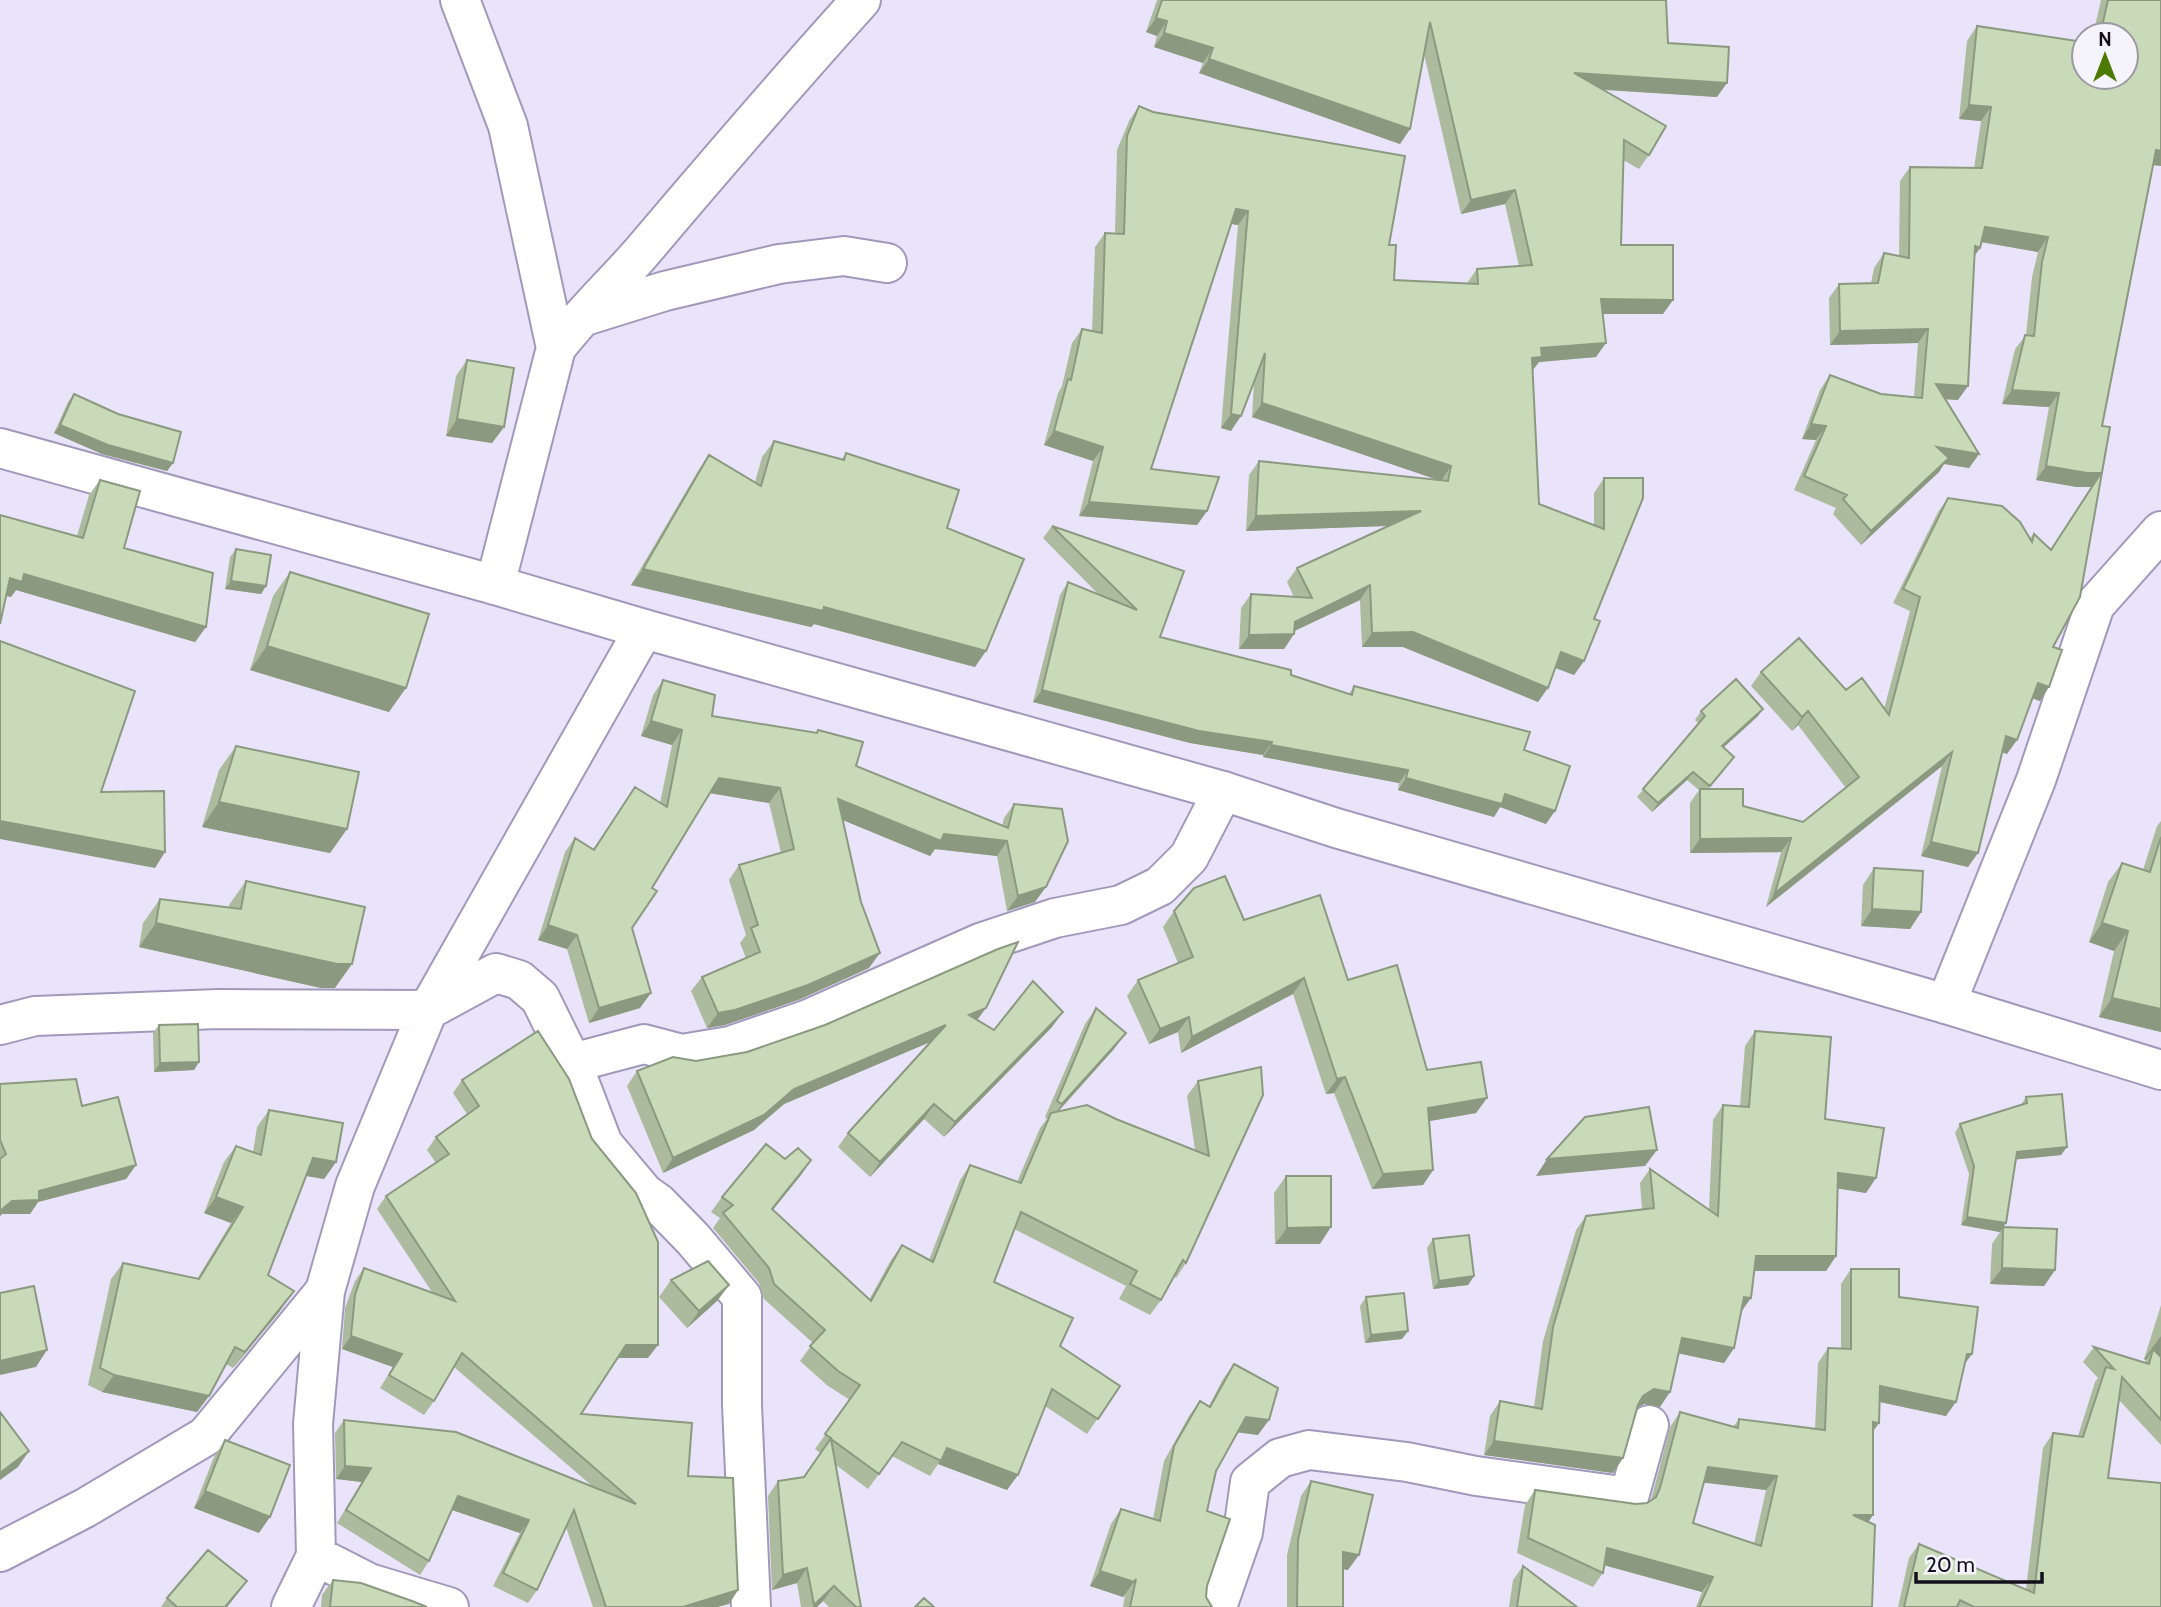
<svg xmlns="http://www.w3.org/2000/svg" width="2161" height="1607" font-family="Cabin,sans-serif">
	<rect width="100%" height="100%" fill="#e9e4fa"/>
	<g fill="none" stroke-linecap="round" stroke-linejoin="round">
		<defs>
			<path id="minor" d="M 460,0 L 508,126 L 556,348
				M 588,315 L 665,291 L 779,264 L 844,256 L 887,263
				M 495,585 L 556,348 C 582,314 613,285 641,253 C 713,168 786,83 861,0
				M 1946,1004 L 2036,780 L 2095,605 L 2161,531
				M 0,1025 L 35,1016 L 218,1009 L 428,1010 L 644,629
				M 572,1063 L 644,1044 L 682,1054 L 730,1046 L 806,1020 L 980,943 L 1055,918 L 1121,905 L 1160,886 L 1189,857 L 1223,791
				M 0,1552 L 85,1508 L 206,1436 L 325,1291
				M 316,1556 L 369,1583 L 449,1607
				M 291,1607 L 316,1556 L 313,1424 L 325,1291 L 355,1186 L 428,1010 L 496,973 L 519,980 L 540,998 L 572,1063 L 603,1144 L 644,1193 L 658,1203 L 693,1239 L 742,1297 L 742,1405 L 751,1607
				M 1217,1607 L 1243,1532 L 1250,1482 L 1280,1458 L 1309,1450 L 1407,1462 L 1476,1476 L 1629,1497 L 1649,1425"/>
			<path id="secondary" d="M 0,448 L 495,585 L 644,629 L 1223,791 L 1336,828 L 1946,1004 L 2161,1070"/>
		</defs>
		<use href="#minor" stroke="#a199bb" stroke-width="42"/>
		<use href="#secondary" stroke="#a199bb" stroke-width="42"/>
		<use href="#minor" stroke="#fff" stroke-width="38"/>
		<use href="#secondary" stroke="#fff" stroke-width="38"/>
	</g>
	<path fill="#acbb9e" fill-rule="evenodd" d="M 1157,0 L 1666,0 L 1668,43 L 1717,97 L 1603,90 L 1649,155 L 1639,169 L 1623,160 L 1621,245 L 1663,314 L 1603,314 L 1596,357 L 1539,362 L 1532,371 L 1539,504 L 1594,525 L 1594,493 L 1604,478 L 1643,478 L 1594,619 L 1584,661 L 1574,675 L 1555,668 L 1538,702 L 1403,647 L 1362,647 L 1360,600 L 1294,631 L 1294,634 L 1284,649 L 1239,649 L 1241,608 L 1251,594 L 1294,597 L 1287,582 L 1297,568 L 1388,526 L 1246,531 L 1249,475 L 1259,461 L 1439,480 L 1252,417 L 1254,382 L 1231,431 L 1221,428 L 1238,225 L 1231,224 L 1151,469 L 1207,511 L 1197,525 L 1079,516 L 1093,461 L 1044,445 L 1058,393 L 1062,386 L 1072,343 L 1082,329 L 1092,331 L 1095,247 L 1105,233 L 1115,234 L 1117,150 L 1129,121 L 1139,106 L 1389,245 L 1394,280 L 1467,283 L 1477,269 L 1519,266 L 1505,204 L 1461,214 L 1424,54 L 1410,129 L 1400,144 L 1199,73 L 1203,63 L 1154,47 L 1157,36 L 1146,32 Z
		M 2101,0 L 2161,0 L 2161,166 L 2153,165 L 2102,426 L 2110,427 L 2040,701 L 2032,698 L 2007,754 L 2002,752 L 1968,867 L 1921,856 L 1942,766 L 1766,907 L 1781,852 L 1690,853 L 1690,803 L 1699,790 L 1687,780 L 1652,812 L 1637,797 L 1698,723 L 1695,720 L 1701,711 L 1763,709 L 1757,717 L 1723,748 L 1734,757 L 1708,789 L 1743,806 L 1803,822 L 1846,788 L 1798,725 L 1792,731 L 1751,686 L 1761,672 L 1846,690 L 1884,709 L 1910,611 L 1893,603 L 1938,512 L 1948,498 L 2030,538 L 2034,534 L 2051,549 L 2091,487 L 2077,487 L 2036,480 L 2049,407 L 2002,404 L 2015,349 L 2026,335 L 2032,277 L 2038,252 L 1982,242 L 1980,248 L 1974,256 L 1958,400 L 1946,399 L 1979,454 L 1969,468 L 1944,464 L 1939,472 L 1861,545 L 1833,514 L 1836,508 L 1794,490 L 1816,440 L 1802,439 L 1820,390 L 1830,375 L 1881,394 L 1914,397 L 1918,343 L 1830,345 L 1829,298 L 1839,284 L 1871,283 L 1874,268 L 1884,253 L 1899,256 L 1900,181 L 1910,167 L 1974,168 L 1981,121 L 1959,119 L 1967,41 L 1977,26 L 2084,77 L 2126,35 L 2093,35 Z
		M 467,360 L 504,427 L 492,443 L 446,436 L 456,376 Z
		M 74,394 L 173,463 L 167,471 L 102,454 L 54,433 L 68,402 Z
		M 774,441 L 842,459 L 846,453 L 947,528 L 975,667 L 814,624 L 811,627 L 631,585 L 698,471 L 709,455 L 755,482 L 762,457 Z
		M 100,480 L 124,548 L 206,627 L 195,642 L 16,590 L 11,597 L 6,596 L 0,515 L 77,536 L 89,495 Z
		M 1052,526 L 1184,571 L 1160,637 L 1291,675 L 1349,694 L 1354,686 L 1524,750 L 1546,824 L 1500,807 L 1494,817 L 1398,790 L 1399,783 L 1263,757 L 1263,755 L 1190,743 L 1033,702 L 1060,595 L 1068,582 L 1100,596 L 1043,538 Z
		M 236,549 L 266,586 L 261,594 L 225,589 L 230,557 Z
		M 290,572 L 389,712 L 250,670 L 273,596 Z
		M 663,680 L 712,716 L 816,733 L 818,730 L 856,766 L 1002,826 L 1004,818 L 1014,804 L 1035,902 L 1007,911 L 997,856 L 935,849 L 930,856 L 843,820 L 869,968 L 798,1000 L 725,1025 L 707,1028 L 691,991 L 702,977 L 746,958 L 740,943 L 746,935 L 729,880 L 739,865 L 781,853 L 769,803 L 710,793 L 652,888 L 632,928 L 640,1008 L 589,1023 L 567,949 L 538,940 L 565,852 L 575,838 L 593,849 L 635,787 L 660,803 L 672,745 L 641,736 L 653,695 Z
		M 236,746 L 347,829 L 330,853 L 202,827 L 219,770 Z
		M 2161,821 L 2161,1032 L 2099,1017 L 2114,951 L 2089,942 L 2108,882 L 2122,863 L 2143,870 L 2157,826 Z
		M 1874,868 L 1921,912 L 1910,929 L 1861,926 L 1863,885 Z
		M 246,881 L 335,988 L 321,988 L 139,947 L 143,923 L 160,899 L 228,908 L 229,905 Z
		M 1174,911 L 1244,920 L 1348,980 L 1427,1070 L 1487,1098 L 1476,1113 L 1430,1121 L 1433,1170 L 1423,1185 L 1372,1189 L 1334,1093 L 1326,1094 L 1293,994 L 1181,1053 L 1178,1032 L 1149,1044 L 1127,996 L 1138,980 L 1178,963 L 1163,927 Z
		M 1096,1008 L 1114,1049 L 1058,1112 L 1116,1119 L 1195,1150 L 1187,1096 L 1198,1081 L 1261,1067 L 1186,1263 L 1176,1278 L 1174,1276 L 1161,1300 L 1150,1315 L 1119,1299 L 1126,1286 L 1014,1229 L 994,1282 L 1060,1346 L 1120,1386 L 1087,1434 L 1045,1406 L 1007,1490 L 938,1464 L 930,1476 L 892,1456 L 868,1489 L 836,1465 L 861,1607 L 829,1607 L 823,1601 L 817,1607 L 801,1607 L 797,1583 L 772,1590 L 768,1496 L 778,1481 L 804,1477 L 820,1453 L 815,1449 L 850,1400 L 828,1386 L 800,1361 L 813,1343 L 764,1299 L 759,1283 L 713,1228 L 720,1218 L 711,1212 L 722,1197 L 785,1159 L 811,1160 L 801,1175 L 773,1210 L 869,1300 L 891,1260 L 902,1245 L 929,1260 L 960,1180 L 970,1165 L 1017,1182 L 1040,1128 L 1047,1119 L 1045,1117 L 1085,1024 Z
		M 159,1025 L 199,1062 L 194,1070 L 154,1072 L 153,1033 Z
		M 1052,1027 L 944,1137 L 924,1119 L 870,1177 L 838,1147 L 848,1133 L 930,1042 L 784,1104 L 754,1130 L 663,1173 L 627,1086 L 637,1071 L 696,1061 L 994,1030 Z
		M 1755,1031 L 1825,1119 L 1866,1193 L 1838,1188 L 1836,1256 L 1826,1271 L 1754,1271 L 1751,1298 L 1741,1311 L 1734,1348 L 1724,1363 L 1678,1353 L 1660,1407 L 1644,1404 L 1637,1408 L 1623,1458 L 1613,1473 L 1484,1455 L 1490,1416 L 1500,1401 L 1534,1407 L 1543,1341 L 1576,1230 L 1586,1216 L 1642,1209 L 1640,1183 L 1650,1169 L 1709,1209 L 1713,1120 L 1723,1105 L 1740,1106 L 1745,1046 Z
		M 462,1080 L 648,1358 L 617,1358 L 581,1414 L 688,1476 L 738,1590 L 729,1604 L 717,1607 L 593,1607 L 566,1527 L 537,1590 L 528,1603 L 493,1586 L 520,1533 L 452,1510 L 429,1561 L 420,1575 L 337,1523 L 362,1482 L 336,1479 L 335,1433 L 344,1420 L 591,1485 L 454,1367 L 434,1401 L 424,1415 L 380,1388 L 393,1367 L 342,1349 L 345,1308 L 355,1281 L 364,1268 L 432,1292 L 377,1209 L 386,1196 L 436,1163 L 427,1150 L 436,1137 L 467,1114 L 453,1093 Z
		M 0,1084 L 82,1106 L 136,1165 L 126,1179 L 38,1202 L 30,1214 L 2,1214 L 0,1216 Z
		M 2026,1097 L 2061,1155 L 2016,1159 L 2006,1223 L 2003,1227 L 2055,1270 L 2044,1286 L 1990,1284 L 1992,1244 L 2000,1232 L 1961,1225 L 1969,1174 L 1955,1133 L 1960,1124 L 2021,1105 Z
		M 269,1110 L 336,1162 L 324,1179 L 306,1176 L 268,1275 L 280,1311 L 233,1368 L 226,1364 L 209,1396 L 197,1412 L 102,1392 L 88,1385 L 111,1279 L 123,1263 L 197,1279 L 231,1223 L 204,1213 L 224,1162 L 236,1146 L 253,1152 L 257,1127 Z
		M 1286,1176 L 1320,1244 L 1275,1244 L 1274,1193 Z
		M 1433,1239 L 1474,1276 L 1468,1285 L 1433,1289 L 1427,1248 Z
		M 1851,1269 L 1899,1297 L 1964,1365 L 1946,1416 L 1880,1402 L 1879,1423 L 1873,1431 L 1873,1515 L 1868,1522 L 1872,1607 L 1696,1607 L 1702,1592 L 1604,1565 L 1603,1573 L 1593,1587 L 1517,1553 L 1525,1505 L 1535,1490 L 1636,1504 L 1647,1503 L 1651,1500 L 1670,1427 L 1680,1412 L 1733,1427 L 1739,1419 L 1815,1429 L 1818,1363 L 1828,1348 L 1841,1349 L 1841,1284 ZM 1704,1482 L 1766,1490 L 1754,1544 L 1693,1523 Z
		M 671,1280 L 729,1285 L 717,1301 L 687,1328 L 659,1297 Z
		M 1366,1297 L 1408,1331 L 1402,1339 L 1365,1343 L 1360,1306 Z
		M 2161,1305 L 2161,1445 L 2119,1400 L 2108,1478 L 2161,1607 L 1898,1607 L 1909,1558 L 1919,1544 L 2026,1589 L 2043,1448 L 2053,1433 L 2078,1436 L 2095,1382 L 2098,1378 L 2083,1362 L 2094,1347 L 2144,1363 L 2146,1360 L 2144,1359 Z
		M 1234,1364 L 1258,1435 L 1237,1432 L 1216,1471 L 1207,1511 L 1206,1597 L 1212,1607 L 1123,1607 L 1125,1594 L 1123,1597 L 1090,1586 L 1111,1524 L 1121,1509 L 1153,1519 L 1164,1461 L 1189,1416 L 1200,1401 L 1209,1406 L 1223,1379 Z
		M 225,1440 L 259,1533 L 194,1508 L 214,1457 Z
		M 1311,1481 L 1348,1570 L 1343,1569 L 1343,1607 L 1287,1607 L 1287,1555 L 1301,1496 Z
		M 1523,1566 L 1577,1607 L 1509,1607 L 1513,1580 Z
		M 333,1580 L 427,1607 L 321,1607 L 322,1595 Z
		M 235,1597 L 227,1607 L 161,1607 L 167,1598 Z"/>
	<path fill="#8c9981" d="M 1156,18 L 1167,21 L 1157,36 L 1146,32 Z
		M 1164,33 L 1213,48 L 1203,63 L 1154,47 Z
		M 1209,59 L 1410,129 L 1400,144 L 1199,73 Z
		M 1574,73 L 1727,83 L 1717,97 L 1564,87 Z
		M 1969,105 L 1991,107 L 1981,121 L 1959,119 Z
		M 2156,150 L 2161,151 L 2161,166 L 2146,164 Z
		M 1515,190 L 1505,204 L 1461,214 L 1471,200 Z
		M 1236,209 L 1248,211 L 1238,225 L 1226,223 Z
		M 1985,227 L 2048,237 L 2038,252 L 1975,241 Z
		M 1975,246 L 1980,248 L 1970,262 Z
		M 1601,299 L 1673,300 L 1663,314 L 1591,314 Z
		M 1928,329 L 1918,343 L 1830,345 L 1840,331 Z
		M 1606,343 L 1596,357 L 1539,362 L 1532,371 L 1532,358 L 1541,348 Z
		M 1936,384 L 1968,386 L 1958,400 L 1926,398 Z
		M 2012,390 L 2059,393 L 2049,407 L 2002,404 Z
		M 1262,403 L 1451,466 L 1441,481 L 1252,417 Z
		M 1231,414 L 1241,416 L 1231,431 L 1221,428 Z
		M 457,419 L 504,427 L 492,443 L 446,436 Z
		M 1811,424 L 1826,426 L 1816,440 L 1802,439 Z
		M 60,425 L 173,463 L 167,471 L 102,454 L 54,433 Z
		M 1054,431 L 1103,447 L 1093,461 L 1044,445 Z
		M 1937,447 L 1979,454 L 1969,468 L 1944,464 L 1939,472 L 1861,545 L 1871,531 Z
		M 2046,466 L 2101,473 L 2091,487 L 2077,487 L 2036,480 Z
		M 1089,502 L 1207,511 L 1197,525 L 1079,516 Z
		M 1421,511 L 1411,525 L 1246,531 L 1256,516 Z
		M 643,569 L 824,607 L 986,651 L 975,667 L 814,624 L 811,627 L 631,585 Z
		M 24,574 L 206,627 L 195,642 L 16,590 L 11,597 L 0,594 L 10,578 Z
		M 231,581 L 266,586 L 261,594 L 225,589 Z
		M 1370,585 L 1360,600 L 1288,634 L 1294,634 L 1284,649 L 1239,649 L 1249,635 L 1295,622 Z
		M 1413,632 L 1548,688 L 1538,702 L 1403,647 L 1362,647 L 1372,633 Z
		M 267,646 L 406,688 L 389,712 L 250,670 Z
		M 1561,652 L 1584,661 L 1574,675 L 1551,666 Z
		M 2038,683 L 2049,687 L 2040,701 L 2028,697 Z
		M 1042,690 L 1272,742 L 1263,755 L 1190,743 L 1033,702 Z
		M 1763,709 L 1757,717 L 1716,754 L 1722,746 Z
		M 1808,711 L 1798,725 L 1792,731 L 1802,717 Z
		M 651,721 L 682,730 L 672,745 L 641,736 Z
		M 2006,736 L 2017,740 L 2007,754 L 1996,750 Z
		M 1271,745 L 1408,770 L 1399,783 L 1263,757 Z
		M 1952,752 L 1942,766 L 1766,907 L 1775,893 Z
		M 1693,772 L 1687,780 L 1652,812 L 1658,803 Z
		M 719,778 L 780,788 L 769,803 L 709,793 Z
		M 1406,778 L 1505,794 L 1555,811 L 1546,824 L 1500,807 L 1494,817 L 1398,790 Z
		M 838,799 L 1007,841 L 997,856 L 935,849 L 930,856 L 828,814 Z
		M 219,802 L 347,829 L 330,853 L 202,827 Z
		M 0,821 L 165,852 L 155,868 L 0,839 Z
		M 1791,838 L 1781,852 L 1690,853 L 1700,839 Z
		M 1931,842 L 1978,853 L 1968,867 L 1921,856 Z
		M 1046,887 L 1035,902 L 1007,911 L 1018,896 Z
		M 1872,909 L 1921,912 L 1910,929 L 1861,926 Z
		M 156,923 L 352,964 L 335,988 L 321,988 L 139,947 Z
		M 2102,923 L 2128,931 L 2114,951 L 2089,942 Z
		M 548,925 L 577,935 L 567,949 L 538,940 Z
		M 880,953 L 869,968 L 798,1000 L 725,1025 L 707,1028 L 718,1013 Z
		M 1304,978 L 1293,994 L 1181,1053 L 1192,1037 Z
		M 651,993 L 640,1008 L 589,1023 L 599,1008 Z
		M 2112,998 L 2161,1009 L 2161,1032 L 2099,1017 Z
		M 986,1008 L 975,1023 L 969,1015 Z
		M 1063,1012 L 1052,1027 L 944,1137 L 955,1122 Z
		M 1189,1017 L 1178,1032 L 1149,1044 L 1160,1029 Z
		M 946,1025 L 935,1040 L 784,1104 L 754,1130 L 663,1173 L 673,1158 L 794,1089 Z
		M 1126,1033 L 1114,1049 L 1050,1120 L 1062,1104 Z
		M 199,1062 L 194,1070 L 154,1072 L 160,1063 Z
		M 1345,1077 L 1334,1093 L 1326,1094 L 1337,1079 Z
		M 1487,1098 L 1476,1113 L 1418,1123 L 1428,1108 Z
		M 934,1104 L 924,1119 L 870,1177 L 880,1162 Z
		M 2067,1147 L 2061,1155 L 2011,1160 L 2017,1152 Z
		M 1657,1150 L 1645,1166 L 1536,1176 L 1547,1159 Z
		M 313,1158 L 336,1162 L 324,1179 L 301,1175 Z
		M 811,1160 L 801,1175 L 761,1224 L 772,1209 Z
		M 136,1165 L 126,1179 L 38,1202 L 30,1214 L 2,1214 L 0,1216 L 0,1211 L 12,1201 L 39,1191 Z
		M 1433,1170 L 1423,1185 L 1372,1189 L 1383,1174 Z
		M 1838,1173 L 1876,1178 L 1866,1193 L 1828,1187 Z
		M 216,1197 L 243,1207 L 231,1223 L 204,1213 Z
		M 1967,1217 L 2006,1223 L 2000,1232 L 1961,1225 Z
		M 1331,1227 L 1320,1244 L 1275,1244 L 1287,1228 Z
		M 1756,1256 L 1836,1256 L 1826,1271 L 1746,1271 Z
		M 2002,1268 L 2055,1270 L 2044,1286 L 1990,1284 Z
		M 1474,1276 L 1468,1285 L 1433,1289 L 1439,1281 Z
		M 729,1285 L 717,1301 L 687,1328 L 699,1311 Z
		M 291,1295 L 280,1311 L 233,1368 L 245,1352 Z
		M 1744,1297 L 1751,1298 L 1741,1312 Z
		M 1408,1331 L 1402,1339 L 1365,1343 L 1371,1335 Z
		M 351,1336 L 402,1354 L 393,1367 L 342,1349 Z
		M 2161,1336 L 2161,1364 L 2153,1349 L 2146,1360 L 2144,1359 Z
		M 1682,1338 L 1734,1348 L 1724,1363 L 1672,1352 Z
		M 626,1345 L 658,1345 L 648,1358 L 617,1358 Z
		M 47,1350 L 36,1367 L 0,1375 L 0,1361 Z
		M 1967,1354 L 1972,1354 L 1961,1369 Z
		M 114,1375 L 209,1396 L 197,1412 L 102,1392 Z
		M 1880,1386 L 1956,1402 L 1946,1416 L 1870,1400 Z
		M 1654,1389 L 1670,1392 L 1660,1407 L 1644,1404 L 1633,1410 L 1643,1396 Z
		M 1246,1417 L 1269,1420 L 1258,1435 L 1235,1432 Z
		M 1873,1422 L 1879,1423 L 1869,1437 Z
		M 1494,1441 L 1623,1458 L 1613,1473 L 1484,1455 Z
		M 947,1448 L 1018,1475 L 1007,1490 L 938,1464 Z
		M 29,1451 L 18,1467 L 0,1480 L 0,1473 Z
		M 345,1466 L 371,1468 L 362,1482 L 336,1479 Z
		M 1708,1467 L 1777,1476 L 1766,1490 L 1698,1482 Z
		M 205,1491 L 270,1517 L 259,1533 L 194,1508 Z
		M 458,1496 L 529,1520 L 520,1533 L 449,1509 Z
		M 1853,1515 L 1873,1515 L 1863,1530 Z
		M 1607,1548 L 1713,1577 L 1702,1592 L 1596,1563 Z
		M 1343,1552 L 1359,1555 L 1348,1570 L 1333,1567 Z
		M 807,1568 L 797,1583 L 772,1590 L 783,1575 Z
		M 1100,1571 L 1136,1579 L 1123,1597 L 1090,1586 Z
		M 247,1581 L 227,1607 L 225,1607 Z
		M 834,1586 L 823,1601 L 817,1607 L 813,1607 Z
		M 738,1590 L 729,1604 L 717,1607 L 683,1607 Z"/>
	<path fill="#c8dab8" stroke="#8c9981" stroke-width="2" fill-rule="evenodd" d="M 1162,0 L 1666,0 L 1668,43 L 1729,47 L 1727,83 L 1574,73 L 1666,126 L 1649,155 L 1624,140 L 1621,245 L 1673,245 L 1673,300 L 1601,299 L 1606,343 L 1541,348 L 1542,357 L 1532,358 L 1539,504 L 1604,529 L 1604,478 L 1643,478 L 1643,498 L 1594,619 L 1600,621 L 1584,661 L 1561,652 L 1548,688 L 1413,632 L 1372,633 L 1370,585 L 1295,622 L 1294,634 L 1249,635 L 1251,594 L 1312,598 L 1297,568 L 1421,511 L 1256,516 L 1259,461 L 1448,481 L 1451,466 L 1262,403 L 1265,353 L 1241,416 L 1231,414 L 1248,211 L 1236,209 L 1151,469 L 1219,477 L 1207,511 L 1089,502 L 1103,447 L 1054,431 L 1068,379 L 1071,380 L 1082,329 L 1102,333 L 1105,233 L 1124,234 L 1127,136 L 1139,106 L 1153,112 L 1405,156 L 1389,245 L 1396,245 L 1394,280 L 1478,284 L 1477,269 L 1532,265 L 1515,190 L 1471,200 L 1430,22 L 1410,129 L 1209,59 L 1213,48 L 1164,33 L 1167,21 L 1156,18 Z
		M 2108,0 L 2161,0 L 2161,151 L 2156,150 L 2102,426 L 2110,427 L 2080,597 L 2053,647 L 2062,650 L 2049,687 L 2038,683 L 2017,740 L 2006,736 L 1978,853 L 1931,842 L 1952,752 L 1775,893 L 1791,838 L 1700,839 L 1700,789 L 1743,789 L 1743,806 L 1803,822 L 1859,777 L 1808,711 L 1802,717 L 1761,672 L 1799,638 L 1846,690 L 1862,678 L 1889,715 L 1920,597 L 1903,589 L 1948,498 L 2002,506 L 2020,522 L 2032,542 L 2034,534 L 2051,550 L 2101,473 L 2087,473 L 2046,466 L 2059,393 L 2012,390 L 2025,335 L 2034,336 L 2042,262 L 2048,237 L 1985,227 L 1980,248 L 1975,246 L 1968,386 L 1936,384 L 1979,454 L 1937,447 L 1949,458 L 1871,531 L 1843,499 L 1847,495 L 1804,476 L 1826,426 L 1811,424 L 1830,375 L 1881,394 L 1922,398 L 1928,329 L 1840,331 L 1839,284 L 1878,283 L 1884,253 L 1909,258 L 1910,167 L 1982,168 L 1991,107 L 1969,105 L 1977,26 L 2084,42 L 2084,77 L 2126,77 L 2126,35 L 2100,35 Z
		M 467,360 L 514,368 L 504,427 L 457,419 Z
		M 74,394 L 118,414 L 181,432 L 173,463 L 108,445 L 60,425 Z
		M 774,441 L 844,460 L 846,453 L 959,490 L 947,528 L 1024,559 L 986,651 L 824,607 L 823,611 L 643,569 L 709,455 L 761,486 Z
		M 100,480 L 140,491 L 124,548 L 213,573 L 206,627 L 24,574 L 22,582 L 10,578 L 0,624 L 0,515 L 83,538 Z
		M 1052,526 L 1184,571 L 1160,637 L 1291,670 L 1291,675 L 1352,695 L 1354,686 L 1530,732 L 1524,750 L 1570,766 L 1555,811 L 1505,794 L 1502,804 L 1406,778 L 1408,770 L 1271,745 L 1272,742 L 1199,731 L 1042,690 L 1068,582 L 1137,610 Z
		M 236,549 L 271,555 L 266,586 L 231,581 Z
		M 290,572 L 429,614 L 406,688 L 267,646 Z
		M 0,641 L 135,691 L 101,792 L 164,791 L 165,852 L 0,821 Z
		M 1736,679 L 1763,709 L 1722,746 L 1734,757 L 1710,786 L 1693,772 L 1658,803 L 1643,789 L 1705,716 L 1701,711 Z
		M 663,680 L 715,695 L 712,716 L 817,733 L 818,730 L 863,742 L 856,766 L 1008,828 L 1014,804 L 1062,809 L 1068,841 L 1046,887 L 1018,896 L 1007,841 L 944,834 L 941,841 L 838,799 L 861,902 L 880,953 L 808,985 L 735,1010 L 718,1013 L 702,977 L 760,952 L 751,928 L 758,925 L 739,865 L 794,849 L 780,788 L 719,778 L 652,888 L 657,891 L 632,928 L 651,993 L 599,1008 L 577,935 L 548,925 L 575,838 L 594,850 L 635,787 L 667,807 L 682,730 L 651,721 Z
		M 236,746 L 359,772 L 347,829 L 219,802 Z
		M 2161,837 L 2161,1009 L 2112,998 L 2128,931 L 2102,923 L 2122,863 L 2150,872 Z
		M 1874,868 L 1923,871 L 1921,912 L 1872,909 Z
		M 1225,876 L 1244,920 L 1320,895 L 1348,980 L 1397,965 L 1427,1070 L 1481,1062 L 1487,1098 L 1428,1108 L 1433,1170 L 1383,1174 L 1345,1077 L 1337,1079 L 1304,978 L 1192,1037 L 1189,1017 L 1160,1029 L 1138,980 L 1193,957 L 1174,911 L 1194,888 Z
		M 246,881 L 365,907 L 352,964 L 337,964 L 156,923 L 160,899 L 241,909 Z
		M 1018,942 L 986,1008 L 969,1015 L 994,1030 L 1033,981 L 1063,1012 L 955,1122 L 934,1104 L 880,1162 L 848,1133 L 946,1025 L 794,1089 L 764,1115 L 673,1158 L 637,1071 L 673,1057 L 696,1061 L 747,1052 L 825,1025 L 998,949 Z
		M 1096,1008 L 1126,1033 L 1062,1104 L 1057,1101 Z
		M 198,1024 L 199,1062 L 160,1063 L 159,1025 Z
		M 538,1031 L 569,1079 L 592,1139 L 636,1193 L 658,1242 L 658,1345 L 626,1345 L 581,1414 L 692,1423 L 688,1476 L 733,1478 L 738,1590 L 683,1607 L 606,1607 L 574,1510 L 537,1590 L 503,1573 L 529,1520 L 458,1496 L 429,1561 L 346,1510 L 371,1468 L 345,1466 L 344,1420 L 456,1432 L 636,1504 L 462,1353 L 434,1401 L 389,1375 L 402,1354 L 351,1336 L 355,1295 L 364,1268 L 455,1301 L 386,1196 L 449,1154 L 436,1137 L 479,1106 L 462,1080 Z
		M 1755,1031 L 1831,1037 L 1825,1119 L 1884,1128 L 1876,1178 L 1838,1173 L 1836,1256 L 1756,1256 L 1751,1298 L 1744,1297 L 1734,1348 L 1682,1338 L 1670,1392 L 1654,1389 L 1643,1396 L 1638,1405 L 1623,1458 L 1494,1441 L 1500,1401 L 1542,1409 L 1553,1327 L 1586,1216 L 1654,1208 L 1650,1169 L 1718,1216 L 1723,1105 L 1749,1107 Z
		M 1261,1067 L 1263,1095 L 1186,1263 L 1183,1260 L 1161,1300 L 1130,1284 L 1137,1271 L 1021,1212 L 994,1282 L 1073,1318 L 1060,1346 L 1120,1386 L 1098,1419 L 1052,1389 L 1018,1475 L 947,1448 L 941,1461 L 902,1442 L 879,1474 L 831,1439 L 861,1607 L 856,1607 L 834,1586 L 814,1605 L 807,1568 L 783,1575 L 778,1481 L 804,1477 L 831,1438 L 825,1434 L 860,1385 L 838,1371 L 810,1346 L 825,1330 L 774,1284 L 769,1268 L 723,1213 L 733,1205 L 722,1197 L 766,1144 L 785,1159 L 798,1148 L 811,1160 L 772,1209 L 871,1301 L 902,1245 L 933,1262 L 970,1165 L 1021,1183 L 1051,1113 L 1087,1105 L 1116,1119 L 1209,1156 L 1198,1081 Z
		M 76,1079 L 82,1106 L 118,1097 L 136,1165 L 39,1191 L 39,1200 L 12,1201 L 0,1211 L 0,1159 L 6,1154 L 0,1140 L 0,1084 Z
		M 2062,1094 L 2067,1147 L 2017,1152 L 2006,1223 L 1967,1217 L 1974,1166 L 1960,1124 L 2027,1103 L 2026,1097 Z
		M 1649,1107 L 1657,1150 L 1547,1159 L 1585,1117 Z
		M 269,1110 L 343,1123 L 336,1162 L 313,1158 L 268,1275 L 294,1291 L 291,1295 L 245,1352 L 235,1347 L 209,1396 L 114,1375 L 100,1368 L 123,1263 L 199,1279 L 243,1207 L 216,1197 L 236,1146 L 261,1155 Z
		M 1286,1176 L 1331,1176 L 1331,1227 L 1287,1228 Z
		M 2003,1227 L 2057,1229 L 2055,1270 L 2002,1268 Z
		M 1469,1235 L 1474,1276 L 1439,1281 L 1433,1239 Z
		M 708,1261 L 729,1285 L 699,1311 L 671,1280 Z
		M 1851,1269 L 1899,1269 L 1899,1297 L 1978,1307 L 1972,1354 L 1967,1354 L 1956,1402 L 1880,1386 L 1879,1423 L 1873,1422 L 1873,1515 L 1853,1515 L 1875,1525 L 1872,1607 L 1699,1607 L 1713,1577 L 1607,1548 L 1603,1573 L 1528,1538 L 1535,1490 L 1636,1504 L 1647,1503 L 1656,1497 L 1660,1488 L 1680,1412 L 1738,1428 L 1739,1419 L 1825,1430 L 1828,1348 L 1851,1349 ZM 1708,1467 L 1777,1476 L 1761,1546 L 1693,1523 Z
		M 34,1286 L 47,1350 L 0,1361 L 0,1293 Z
		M 1404,1293 L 1408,1331 L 1371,1335 L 1366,1297 Z
		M 2094,1347 L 2149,1364 L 2153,1349 L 2161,1357 L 2161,1420 L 2122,1377 L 2108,1478 L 2161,1483 L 2161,1607 L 1974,1607 L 1960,1600 L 1957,1607 L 1904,1607 L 1919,1544 L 2034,1593 L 2053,1433 L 2083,1437 L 2106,1367 L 2114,1369 Z
		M 1234,1364 L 1278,1388 L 1269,1420 L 1246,1417 L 1216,1471 L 1207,1511 L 1230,1519 L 1207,1586 L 1206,1597 L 1212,1607 L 1130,1607 L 1136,1579 L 1134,1582 L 1100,1571 L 1121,1509 L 1160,1521 L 1174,1446 L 1200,1401 L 1210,1407 Z
		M 0,1412 L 29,1451 L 0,1473 Z
		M 225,1440 L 290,1465 L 270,1517 L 205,1491 Z
		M 1311,1481 L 1373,1495 L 1359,1555 L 1343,1552 L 1343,1607 L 1297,1607 L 1298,1540 Z
		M 208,1550 L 247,1581 L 225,1607 L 177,1607 L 167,1598 Z
		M 1523,1566 L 1577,1607 L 1517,1607 Z
		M 333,1580 L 361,1583 L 412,1601 L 427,1607 L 330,1607 Z
		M 924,1598 L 934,1607 L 915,1607 Z"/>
	<g transform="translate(2105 56)"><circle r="33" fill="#f5f4fb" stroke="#9b99a2" stroke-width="2"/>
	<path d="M0-5L12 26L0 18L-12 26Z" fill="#4d7b02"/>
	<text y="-10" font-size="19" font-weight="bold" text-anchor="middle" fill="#13101c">N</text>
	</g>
	<path d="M1916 1572v10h126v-10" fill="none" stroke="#13101c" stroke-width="3.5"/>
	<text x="1926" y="1572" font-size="21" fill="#13101c" stroke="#f5f4fb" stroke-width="5" paint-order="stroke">20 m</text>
</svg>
